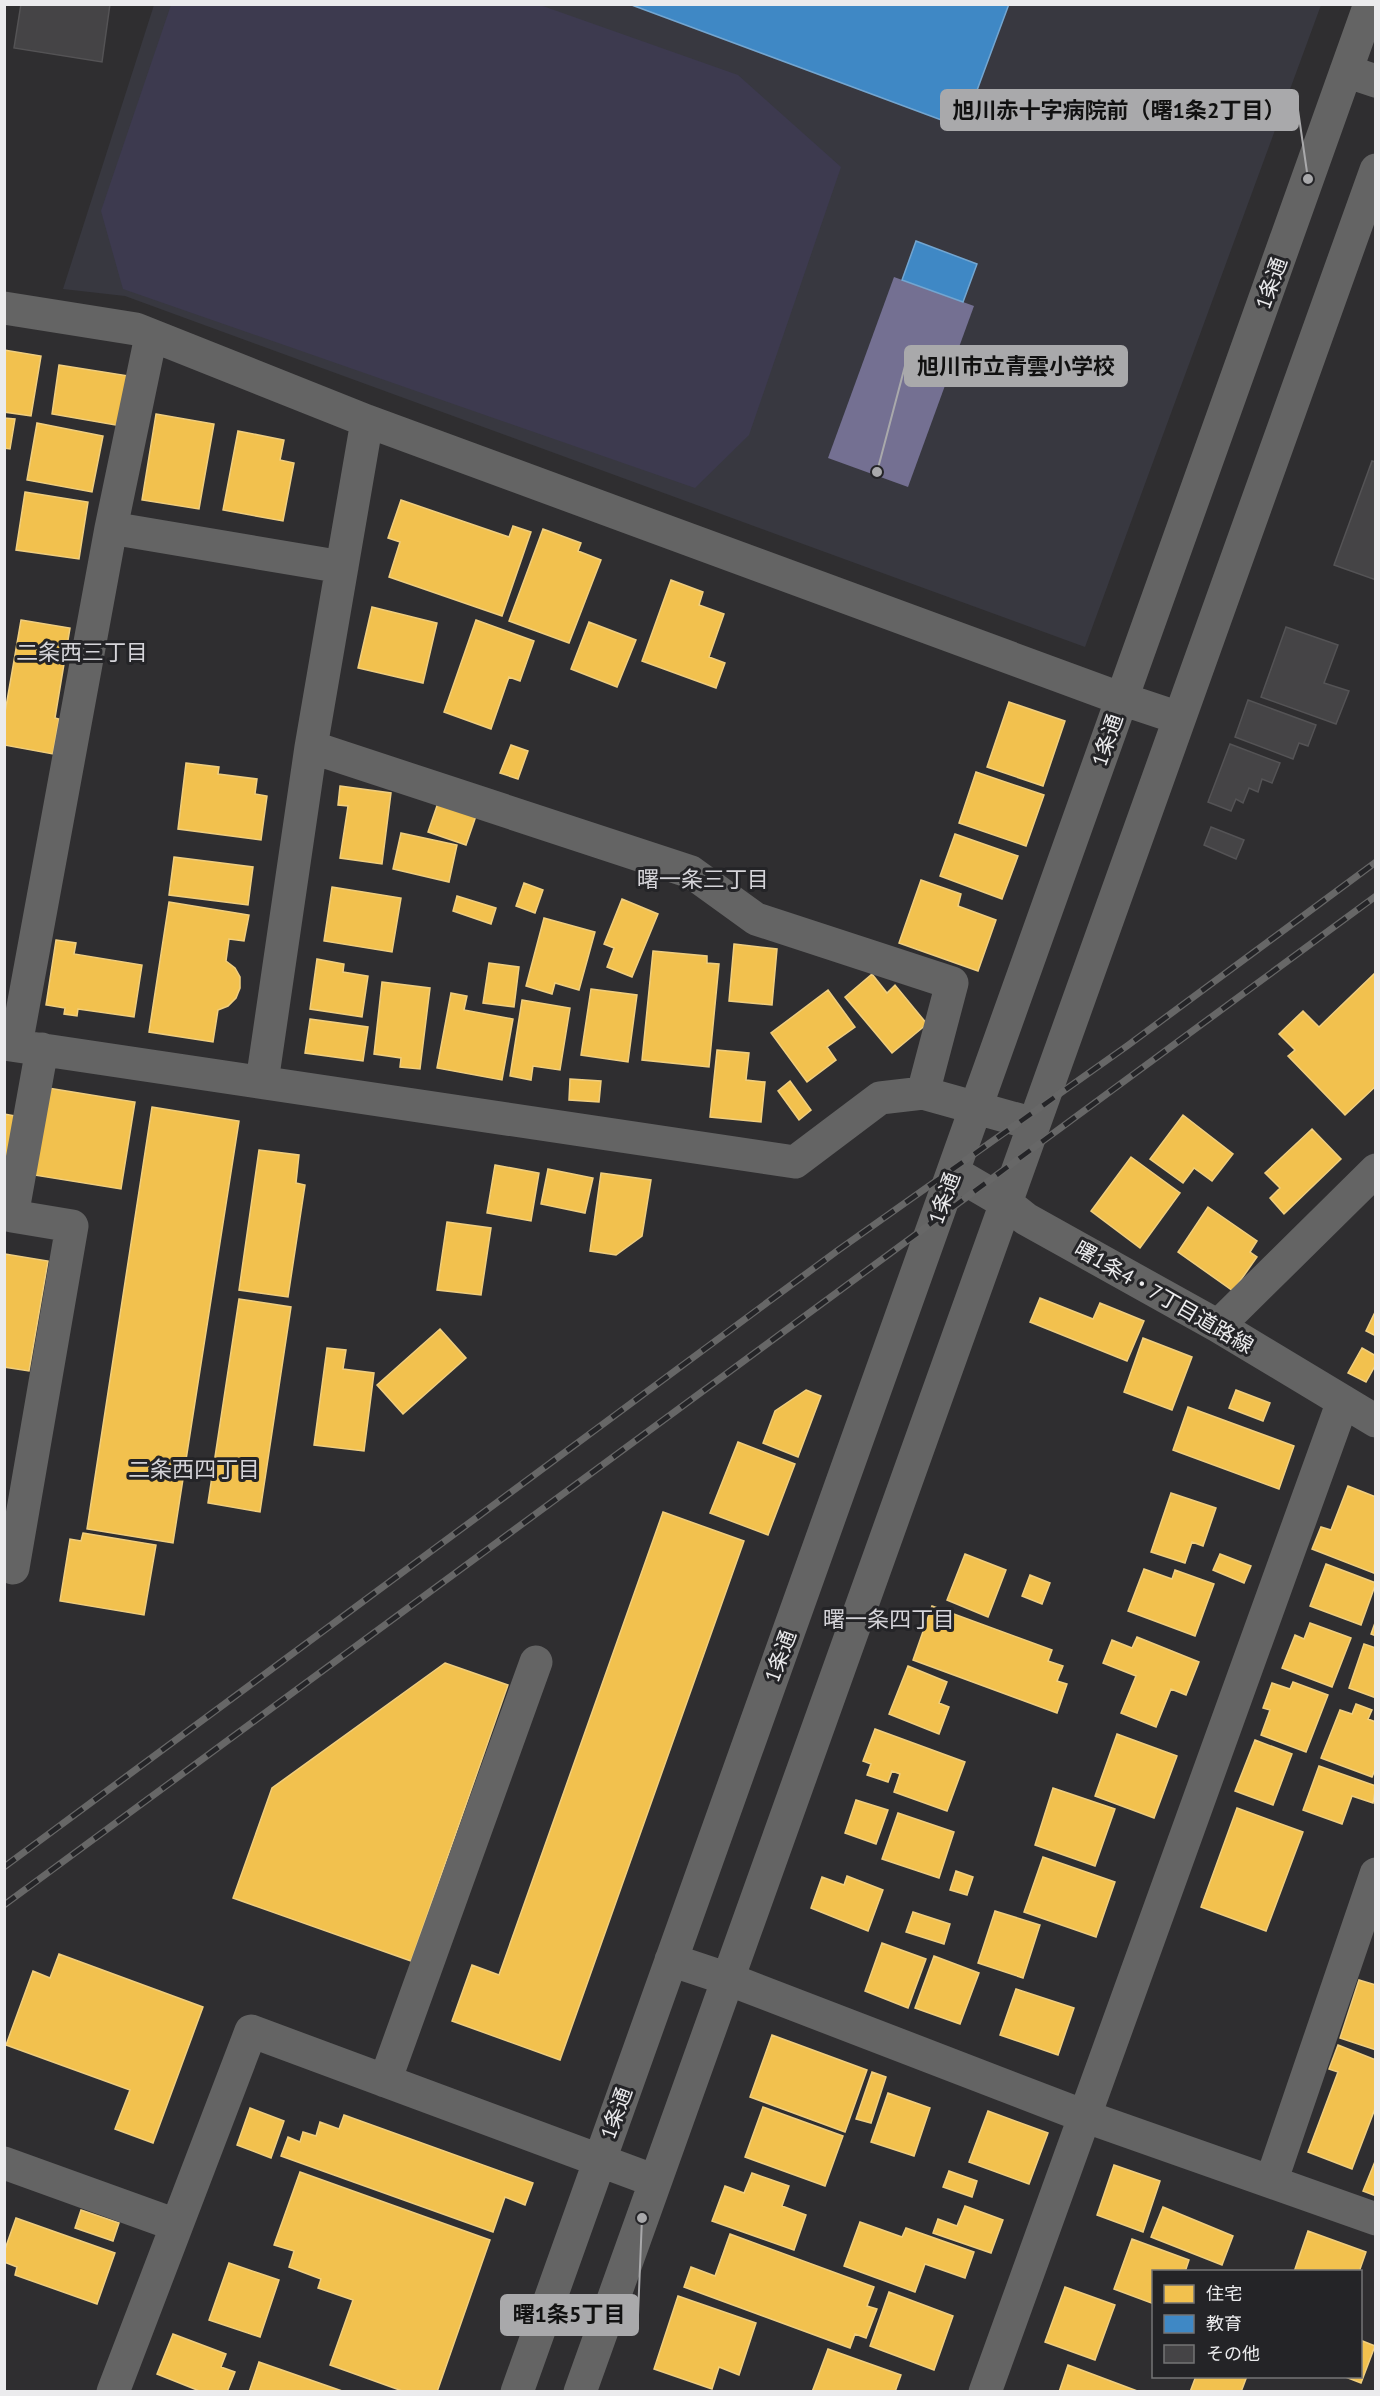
<svg xmlns="http://www.w3.org/2000/svg" width="1380" height="2396" font-family="'PT Sans','Noto Sans JP',sans-serif">
	<rect width="100%" height="100%" fill="#2f2e30"/>
	<path fill="#383840" d="M 154,5 L 1321,5 L 1085,647 L 125,296 L 63,289 Z"/>
	<path fill="#3d3a4f" d="M 171,5 L 540,5 L 738,75 L 841,167 L 749,435 L 695,488 L 123,289 L 101,211 Z"/>
	<path fill="#747092" d="M 894,277 L 974,306 L 908,487 L 828,458 Z"/>
	<path fill="#f2c14e" stroke="#f0ce7e" stroke-width="1.5" d="M 4,350 L 41,356 L 31,416 L 4,412 Z
		M 59,365 L 129,376 L 121,426 L 52,414 Z
		M 156,414 L 214,424 L 199,509 L 142,500 Z
		M 4,418 L 15,419 L 10,449 L 4,448 Z
		M 37,423 L 103,436 L 92,492 L 27,480 Z
		M 238,431 L 284,440 L 280,460 L 294,463 L 283,521 L 223,510 Z
		M 25,492 L 88,502 L 79,559 L 16,550 Z
		M 401,500 L 509,537 L 513,526 L 531,532 L 502,616 L 389,577 L 400,542 L 388,538 Z
		M 543,529 L 581,543 L 578,551 L 601,560 L 569,643 L 509,621 Z
		M 671,580 L 703,592 L 699,605 L 724,614 L 709,657 L 725,663 L 716,688 L 642,661 Z
		M 372,607 L 437,623 L 423,683 L 358,668 Z
		M 21,620 L 70,628 L 55,718 L 59,719 L 53,754 L 4,745 L 4,718 Z
		M 476,620 L 534,641 L 520,681 L 509,677 L 491,729 L 444,712 Z
		M 589,622 L 636,640 L 617,687 L 571,669 Z
		M 1009,702 L 1065,721 L 1043,786 L 987,767 Z
		M 511,745 L 528,751 L 518,779 L 500,773 Z
		M 186,763 L 219,767 L 218,774 L 257,779 L 255,794 L 267,796 L 261,840 L 178,829 Z
		M 976,772 L 1044,795 L 1026,846 L 959,823 Z
		M 340,786 L 391,793 L 382,864 L 340,858 L 348,806 L 338,805 Z
		M 439,800 L 477,813 L 466,845 L 428,832 Z
		M 401,833 L 457,845 L 449,882 L 393,869 Z
		M 955,834 L 1018,856 L 1002,899 L 940,876 Z
		M 174,857 L 253,867 L 248,905 L 169,895 Z
		M 921,880 L 961,894 L 958,906 L 996,920 L 978,971 L 899,943 Z
		M 524,883 L 543,890 L 535,913 L 516,906 Z
		M 332,887 L 401,898 L 392,952 L 324,941 Z
		M 457,896 L 496,908 L 491,924 L 453,911 Z
		M 622,899 L 658,914 L 632,977 L 607,967 L 614,948 L 604,944 Z
		M 169,902 L 249,915 L 244,941 L 229,939 L 226,961 L 235,968 L 240,977 L 240,988 L 236,998 L 228,1006 L 218,1010 L 213,1042 L 149,1032 Z
		M 544,918 L 595,932 L 579,990 L 555,983 L 552,994 L 526,986 Z
		M 56,940 L 76,943 L 74,954 L 142,965 L 134,1017 L 78,1009 L 77,1016 L 64,1014 L 65,1008 L 46,1005 Z
		M 734,944 L 777,949 L 772,1005 L 729,1001 Z
		M 653,951 L 707,956 L 707,963 L 719,964 L 709,1067 L 642,1060 Z
		M 317,959 L 344,964 L 343,972 L 368,976 L 362,1017 L 310,1009 Z
		M 489,963 L 519,967 L 514,1007 L 483,1003 Z
		M 1376,972 L 1376,1086 L 1345,1115 L 1288,1056 L 1295,1050 L 1279,1034 L 1303,1011 L 1319,1027 Z
		M 872,974 L 887,993 L 895,985 L 927,1024 L 892,1053 L 845,997 Z
		M 382,982 L 430,988 L 420,1069 L 400,1067 L 401,1058 L 374,1054 Z
		M 591,989 L 637,995 L 628,1062 L 581,1055 Z
		M 828,990 L 855,1027 L 827,1047 L 836,1060 L 807,1082 L 771,1033 Z
		M 451,993 L 467,996 L 464,1010 L 513,1019 L 502,1080 L 437,1068 Z
		M 522,1000 L 570,1008 L 560,1070 L 533,1066 L 531,1080 L 510,1076 Z
		M 310,1019 L 368,1027 L 363,1061 L 305,1053 Z
		M 717,1050 L 749,1053 L 746,1080 L 765,1082 L 761,1122 L 710,1117 Z
		M 570,1079 L 601,1081 L 599,1102 L 569,1100 Z
		M 790,1081 L 811,1110 L 799,1120 L 778,1091 Z
		M 48,1088 L 135,1102 L 121,1189 L 34,1175 Z
		M 152,1107 L 239,1121 L 173,1543 L 87,1529 Z
		M 4,1114 L 16,1116 L 4,1190 Z
		M 1183,1115 L 1233,1154 L 1212,1181 L 1194,1168 L 1183,1183 L 1150,1159 Z
		M 1312,1129 L 1341,1159 L 1284,1214 L 1270,1198 L 1280,1188 L 1265,1173 Z
		M 259,1150 L 299,1155 L 296,1183 L 305,1185 L 288,1297 L 239,1290 Z
		M 1131,1157 L 1180,1193 L 1140,1248 L 1091,1211 Z
		M 495,1165 L 539,1173 L 531,1221 L 487,1213 Z
		M 548,1169 L 593,1178 L 585,1213 L 541,1204 Z
		M 601,1173 L 651,1180 L 642,1236 L 616,1255 L 590,1251 Z
		M 1208,1207 L 1257,1241 L 1250,1252 L 1257,1257 L 1233,1291 L 1178,1252 Z
		M 447,1222 L 491,1228 L 481,1295 L 437,1290 Z
		M 5,1254 L 48,1261 L 29,1371 L 4,1367 Z
		M 1040,1298 L 1093,1319 L 1100,1303 L 1144,1321 L 1127,1361 L 1030,1322 Z
		M 239,1299 L 291,1307 L 260,1512 L 208,1503 Z
		M 1376,1310 L 1376,1336 L 1366,1331 Z
		M 440,1329 L 466,1358 L 403,1414 L 377,1385 Z
		M 1143,1338 L 1192,1357 L 1172,1410 L 1124,1392 Z
		M 327,1348 L 346,1350 L 343,1369 L 374,1373 L 364,1451 L 314,1445 Z
		M 1362,1348 L 1376,1356 L 1376,1364 L 1366,1382 L 1348,1373 Z
		M 806,1390 L 821,1396 L 798,1457 L 763,1443 L 775,1411 Z
		M 1236,1390 L 1270,1403 L 1263,1421 L 1229,1408 Z
		M 1188,1407 L 1294,1446 L 1279,1489 L 1173,1450 Z
		M 738,1442 L 795,1464 L 768,1535 L 710,1513 Z
		M 1348,1486 L 1376,1497 L 1376,1574 L 1312,1549 L 1321,1527 L 1331,1530 Z
		M 1171,1493 L 1216,1508 L 1203,1546 L 1192,1542 L 1185,1563 L 1151,1552 Z
		M 663,1512 L 744,1541 L 560,2060 L 452,2021 L 472,1965 L 499,1975 Z
		M 83,1533 L 156,1545 L 144,1615 L 60,1601 L 70,1539 L 81,1541 Z
		M 965,1554 L 1006,1570 L 988,1617 L 947,1600 Z
		M 1220,1554 L 1251,1566 L 1244,1583 L 1213,1570 Z
		M 1326,1564 L 1376,1583 L 1361,1625 L 1310,1606 Z
		M 1144,1569 L 1172,1579 L 1175,1570 L 1214,1584 L 1195,1636 L 1128,1611 Z
		M 1030,1575 L 1050,1583 L 1042,1604 L 1022,1596 Z
		M 932,1606 L 1052,1650 L 1048,1661 L 1063,1666 L 1057,1681 L 1067,1684 L 1057,1713 L 913,1660 Z
		M 1376,1620 L 1376,1636 L 1371,1634 Z
		M 1310,1623 L 1351,1638 L 1332,1687 L 1282,1668 L 1295,1635 L 1304,1639 Z
		M 1137,1637 L 1199,1662 L 1186,1695 L 1171,1689 L 1156,1727 L 1121,1713 L 1136,1676 L 1103,1663 L 1112,1640 L 1132,1648 Z
		M 1364,1644 L 1376,1648 L 1376,1698 L 1349,1688 Z
		M 445,1663 L 508,1685 L 411,1961 L 233,1898 L 272,1788 Z
		M 908,1666 L 947,1682 L 939,1703 L 949,1707 L 939,1734 L 889,1714 Z
		M 1293,1682 L 1328,1695 L 1306,1752 L 1261,1735 L 1270,1710 L 1263,1708 L 1272,1683 L 1290,1689 Z
		M 1356,1704 L 1372,1710 L 1368,1719 L 1376,1722 L 1376,1767 L 1372,1777 L 1321,1758 L 1340,1710 L 1352,1714 Z
		M 875,1729 L 965,1762 L 947,1811 L 894,1792 L 900,1774 L 892,1771 L 888,1782 L 867,1775 L 871,1764 L 863,1761 Z
		M 1117,1734 L 1177,1756 L 1154,1818 L 1095,1796 Z
		M 1255,1740 L 1292,1754 L 1273,1805 L 1235,1791 Z
		M 1319,1766 L 1376,1786 L 1373,1803 L 1352,1796 L 1342,1824 L 1303,1810 Z
		M 1053,1788 L 1115,1809 L 1095,1866 L 1035,1845 Z
		M 856,1800 L 888,1810 L 876,1844 L 845,1833 Z
		M 1237,1808 L 1303,1832 L 1266,1931 L 1201,1907 Z
		M 898,1813 L 954,1832 L 939,1878 L 882,1859 Z
		M 1043,1857 L 1115,1882 L 1096,1937 L 1024,1912 Z
		M 956,1871 L 973,1877 L 967,1895 L 950,1890 Z
		M 847,1876 L 883,1890 L 868,1931 L 811,1908 L 822,1877 L 844,1885 Z
		M 995,1911 L 1040,1925 L 1023,1978 L 978,1963 Z
		M 913,1912 L 950,1924 L 944,1944 L 906,1932 Z
		M 882,1943 L 926,1959 L 908,2008 L 865,1991 Z
		M 59,1954 L 203,2007 L 153,2143 L 115,2129 L 130,2090 L 6,2045 L 33,1971 L 50,1978 Z
		M 934,1956 L 979,1973 L 960,2024 L 915,2008 Z
		M 1359,1980 L 1376,1985 L 1376,2050 L 1340,2038 Z
		M 1016,1989 L 1074,2008 L 1058,2055 L 1000,2035 Z
		M 772,2035 L 867,2070 L 845,2132 L 750,2097 Z
		M 1338,2045 L 1376,2060 L 1376,2106 L 1352,2169 L 1308,2152 L 1338,2072 L 1329,2069 Z
		M 872,2072 L 886,2077 L 871,2123 L 856,2119 Z
		M 888,2093 L 930,2108 L 914,2156 L 871,2142 Z
		M 763,2107 L 843,2136 L 825,2186 L 745,2157 Z
		M 250,2108 L 284,2121 L 271,2158 L 237,2145 Z
		M 988,2111 L 1048,2133 L 1029,2184 L 969,2162 Z
		M 344,2115 L 533,2183 L 525,2205 L 505,2197 L 493,2232 L 281,2156 L 288,2137 L 300,2142 L 303,2132 L 316,2136 L 320,2122 L 339,2129 Z
		M 1376,2159 L 1376,2196 L 1363,2191 Z
		M 1114,2165 L 1160,2181 L 1143,2232 L 1097,2215 Z
		M 949,2171 L 977,2181 L 972,2197 L 943,2187 Z
		M 300,2172 L 490,2240 L 437,2392 L 405,2392 L 330,2365 L 353,2300 L 318,2288 L 321,2279 L 289,2267 L 294,2251 L 274,2245 Z
		M 752,2173 L 789,2186 L 782,2206 L 806,2215 L 794,2250 L 712,2221 L 725,2186 L 744,2193 Z
		M 965,2206 L 1003,2220 L 991,2253 L 933,2233 L 938,2219 L 957,2226 Z
		M 1163,2207 L 1233,2236 L 1222,2265 L 1151,2237 Z
		M 81,2210 L 119,2223 L 113,2241 L 75,2228 Z
		M 16,2218 L 115,2253 L 97,2304 L 15,2275 L 17,2267 L 4,2262 L 4,2252 Z
		M 860,2222 L 902,2237 L 906,2228 L 974,2252 L 965,2278 L 925,2264 L 915,2292 L 844,2266 Z
		M 1308,2231 L 1366,2252 L 1359,2272 L 1294,2272 Z
		M 730,2234 L 874,2287 L 867,2306 L 877,2309 L 866,2338 L 855,2334 L 850,2348 L 684,2287 L 691,2267 L 715,2276 Z
		M 1132,2239 L 1189,2260 L 1185,2272 L 1154,2272 L 1154,2304 L 1114,2289 Z
		M 229,2263 L 279,2280 L 260,2337 L 209,2320 Z
		M 1065,2287 L 1115,2305 L 1095,2360 L 1045,2342 Z
		M 889,2292 L 953,2316 L 934,2370 L 870,2346 Z
		M 678,2296 L 756,2323 L 739,2375 L 719,2367 L 712,2389 L 654,2369 Z
		M 173,2334 L 226,2354 L 221,2367 L 235,2372 L 227,2392 L 202,2392 L 157,2374 Z
		M 1360,2340 L 1375,2346 L 1361,2383 L 1343,2376 L 1360,2376 Z
		M 828,2349 L 901,2375 L 895,2392 L 812,2392 Z
		M 259,2362 L 345,2392 L 249,2392 Z
		M 1068,2365 L 1140,2392 L 1059,2392 Z
		M 1196,2376 L 1247,2376 L 1241,2392 L 1190,2392 Z"/>
	<path fill="#3f88c5" stroke="#73a6d1" stroke-width="1.5" d="M 629,4 L 1009,4 L 963,128 Z
		M 916,241 L 977,264 L 963,302 L 902,280 Z"/>
	<path fill="#454446" stroke="#545355" stroke-width="1.5" d="M 21,4 L 110,4 L 102,62 L 14,48 Z
		M 1372,461 L 1376,462 L 1376,580 L 1334,565 Z
		M 1286,627 L 1338,645 L 1324,683 L 1349,691 L 1336,724 L 1261,697 Z
		M 1248,700 L 1316,725 L 1308,746 L 1299,743 L 1293,759 L 1235,737 Z
		M 1230,744 L 1280,763 L 1272,783 L 1262,779 L 1258,792 L 1249,788 L 1243,803 L 1236,799 L 1231,811 L 1208,802 Z
		M 1211,827 L 1244,840 L 1236,859 L 1204,845 Z"/>
	<g fill="none" stroke-linecap="round" stroke-linejoin="round">
		<path stroke="#646464" stroke-width="33" d="M 1346,71 L 1376,81
			M 4,308 L 136,329 L 367,421 L 1122,699 L 1179,718
			M 111,528 L 151,336
			M 311,747 L 691,872 L 756,919 L 952,983 L 923,1093
			M 4,1044 L 795,1162 L 880,1098 L 923,1093 L 1034,1124
			M 16,1045 L 111,528 L 342,567
			M 262,1082 L 311,747 L 367,421
			M 953,1172 L 1006,1203 L 1026,1219 L 1218,1326 L 1376,1421
			M 1218,1326 L 1376,1170
			M 13,1568 L 72,1226 L 12,1216 L 42,1049
			M 671,1960 L 728,1979 L 1084,2116 L 1376,2219
			M 385,2081 L 536,1662
			M 4,2163 L 176,2225
			M 1271,2182 L 1376,1874
			M 113,2392 L 251,2031 L 655,2181
			M 517,2392 L 1370,4
			M 580,2392 L 1376,170
			M 985,2392 L 1343,1401"/>
		<defs>
			<path id="rail" d="M 4,1867 L 837,1251 L 1127,1046 L 1376,862
				M 4,1905 L 1376,896"/>
		</defs>
		<use href="#rail" stroke="#676767" stroke-width="7"/>
		<use href="#rail" stroke="#242427" stroke-width="4.5" stroke-dasharray="14" stroke-linecap="butt"/>
	</g>
	<g text-anchor="middle" dominant-baseline="central" stroke-width="6" stroke-linejoin="round" paint-order="stroke">
		<g font-size="21" fill="#ebebed" stroke="#242427">
			<text transform="translate(1271 283) rotate(-70)">1条通</text>
			<text transform="translate(1107 740) rotate(-71)">1条通</text>
			<text transform="translate(944 1198) rotate(-70)">1条通</text>
			<text transform="translate(1164 1297) rotate(30)">曙1条4・7丁目道路線</text>
			<text transform="translate(780 1656) rotate(-70)">1条通</text>
			<text transform="translate(616 2113) rotate(-70)">1条通</text>
		</g>
		<g font-size="22" fill="#d5d4d9" stroke="#242427">
			<text x="82" y="652">二条西三丁目</text>
			<text x="703" y="879">曙一条三丁目</text>
			<text x="194" y="1469">二条西四丁目</text>
			<text x="889" y="1619">曙一条四丁目</text>
		</g>
	</g>
	<path fill="none" stroke="#a9a9ab" stroke-width="2" d="M1308 179L1298 110M877 472L905 366M642 2218L638 2315"/>
	<g fill="#a9a9ab" stroke="#242427" stroke-width="2">
		<circle cx="1308" cy="179" r="6"/>
		<circle cx="877" cy="472" r="6"/>
		<circle cx="642" cy="2218" r="6"/>
	</g>
	<g fill="#a9a9ab" stroke="#a9a9ab" stroke-width="2">
		<rect x="941" y="90" width="357" height="40" rx="6"/>
		<rect x="905" y="346" width="222" height="40" rx="6"/>
		<rect x="501" y="2295" width="137" height="40" rx="6"/>
	</g>
	<g font-size="22" text-anchor="middle" font-weight="bold" fill="#111">
		<text x="1119" y="118">旭川赤十字病院前（曙1条2丁目）</text>
		<text x="1016" y="374">旭川市立青雲小学校</text>
		<text x="569" y="2322">曙1条5丁目</text>
	</g>
	<rect width="1380" height="2396" fill="none" stroke="#ebebed" stroke-width="12"/>
	<rect x="1152" y="2270" width="210" height="108" fill="#242427" stroke="#747476" stroke-width="1.5"/>
	<rect x="1164" y="2285" width="30" height="18" fill="#f2c14e" stroke="#747476" stroke-width="1.5"/>
	<text x="1206" y="2300" font-size="18" fill="#ebebed">住宅</text>
	<rect x="1164" y="2315" width="30" height="18" fill="#3f88c5" stroke="#747476" stroke-width="1.5"/>
	<text x="1206" y="2330" font-size="18" fill="#ebebed">教育</text>
	<rect x="1164" y="2345" width="30" height="18" fill="#454446" stroke="#747476" stroke-width="1.5"/>
	<text x="1206" y="2360" font-size="18" fill="#ebebed">その他</text>
</svg>
